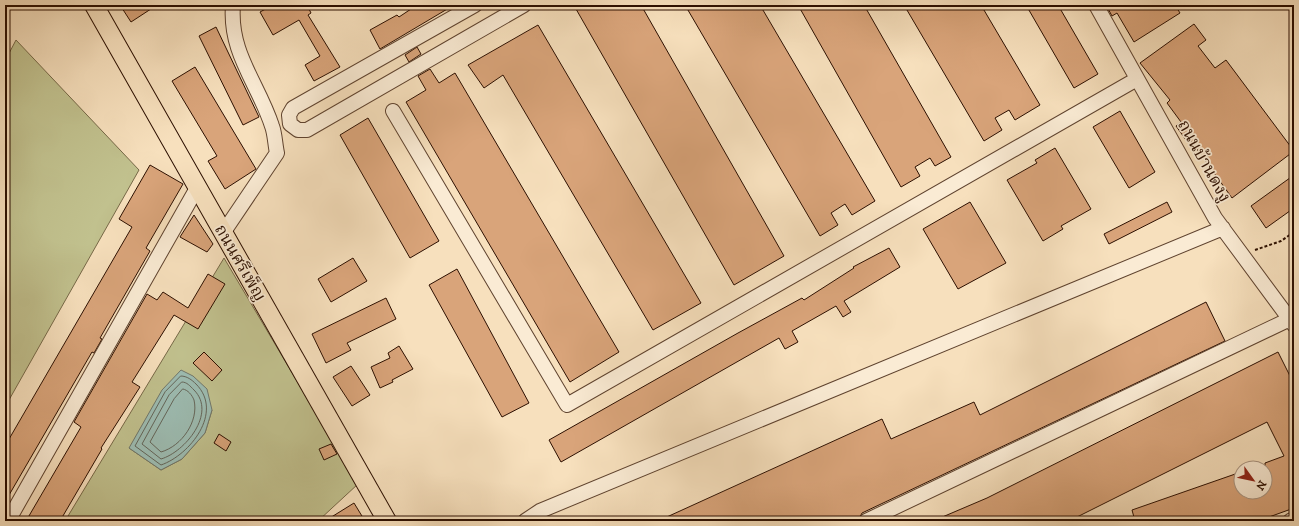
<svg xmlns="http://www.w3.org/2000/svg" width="1299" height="526" font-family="'IM FELL DW Pica','Noto Serif Thai',serif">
	<rect width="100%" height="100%" fill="#f7e0bd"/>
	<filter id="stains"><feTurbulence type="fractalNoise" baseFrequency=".005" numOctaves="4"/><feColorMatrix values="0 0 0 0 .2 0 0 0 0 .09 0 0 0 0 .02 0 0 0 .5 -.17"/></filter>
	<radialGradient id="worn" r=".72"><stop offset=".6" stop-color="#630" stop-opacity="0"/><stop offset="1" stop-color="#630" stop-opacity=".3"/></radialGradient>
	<path fill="#c1c18e" stroke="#766847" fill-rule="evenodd" d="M 16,40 L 139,170 L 5,407 L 5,61 Z
		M 224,258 L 358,484 L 318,521 L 65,521 ZM 212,410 L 205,433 L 182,459 L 161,470 L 129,448 Z"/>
	<path fill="#9dbdb3" stroke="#70776b" d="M 181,370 L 193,376 L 207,389 L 212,410 L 205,433 L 182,459 L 161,470 L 129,448 L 162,390 Z"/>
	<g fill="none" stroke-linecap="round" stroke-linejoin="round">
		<path stroke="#64665a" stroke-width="1" d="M 181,376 C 187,376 192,380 196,384 C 224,412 190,455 161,465 L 135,446 L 165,392 Z
			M 182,382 C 187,382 190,386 194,390 C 217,413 185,452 161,459 L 142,444 L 169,395 Z
			M 183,389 C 188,390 192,395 194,400 C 199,421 182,446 161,452 L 150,442 L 174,399 Z"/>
	</g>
	<path fill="#d9a47a" stroke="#2c0f00" d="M 120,5 L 157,5 L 131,22 Z
		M 273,5 L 307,5 L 311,13 L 308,15 L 340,67 L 314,81 L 305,65 L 320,56 L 299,20 L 273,35 L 260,12 Z
		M 417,5 L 454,5 L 380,49 L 370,30 L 397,15 L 399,17 Z
		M 583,5 L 641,5 L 784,256 L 734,285 L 576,9 Z
		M 685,5 L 760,5 L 875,201 L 852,215 L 845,204 L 831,213 L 838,225 L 820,236 Z
		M 798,5 L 864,5 L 951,157 L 935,166 L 930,158 L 915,167 L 920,176 L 901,187 Z
		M 904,5 L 981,5 L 1040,105 L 1015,120 L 1009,110 L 995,118 L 1002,130 L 984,141 Z
		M 1026,5 L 1058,5 L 1098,74 L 1074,88 Z
		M 1106,5 L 1175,5 L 1180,13 L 1134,42 L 1117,13 L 1112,16 Z
		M 1194,24 L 1206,40 L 1198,46 L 1215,68 L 1226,60 L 1294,151 L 1232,198 L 1189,138 L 1186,140 L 1176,126 L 1181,122 L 1167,103 L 1170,100 L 1140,63 Z
		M 538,25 L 701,303 L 653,330 L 503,75 L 484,88 L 468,65 Z
		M 216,27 L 259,117 L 243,125 L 199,36 Z
		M 417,47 L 421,54 L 409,62 L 405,55 Z
		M 195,67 L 256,169 L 225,189 L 208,161 L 217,156 L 172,81 Z
		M 430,69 L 439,83 L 455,73 L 619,352 L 570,382 L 406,102 L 426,90 L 418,76 Z
		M 1120,111 L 1155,172 L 1129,188 L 1093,127 Z
		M 368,118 L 439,241 L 410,258 L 340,135 Z
		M 1055,148 L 1091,209 L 1061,226 L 1063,229 L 1043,241 L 1007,180 L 1037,163 L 1035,160 Z
		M 150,165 L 183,184 L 146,248 L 150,251 L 100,338 L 102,339 L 94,353 L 92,352 L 5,502 L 5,446 L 132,227 L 119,219 Z
		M 1294,175 L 1294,208 L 1266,228 L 1251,206 Z
		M 970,202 L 1006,263 L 958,289 L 923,229 Z
		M 1167,202 L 1172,212 L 1109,244 L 1104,234 Z
		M 194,215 L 213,244 L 207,252 L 180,237 Z
		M 889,248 L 900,267 L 844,301 L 851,312 L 843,317 L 836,306 L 792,331 L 798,342 L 785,349 L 779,338 L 561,462 L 549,440 L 738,333 L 802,298 L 804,300 L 854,268 L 853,267 Z
		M 353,258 L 367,281 L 331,302 L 318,279 Z
		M 457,269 L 529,403 L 502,417 L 429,285 Z
		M 208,274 L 225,284 L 198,329 L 174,315 L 132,382 L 140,387 L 101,448 L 102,449 L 60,521 L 26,521 L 81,427 L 74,422 L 147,294 L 157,300 L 163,292 L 188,308 Z
		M 386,298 L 396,319 L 347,343 L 351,350 L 326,363 L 312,334 Z
		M 1206,302 L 1225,341 L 862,513 L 858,521 L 658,521 L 882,419 L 891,439 L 974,402 L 980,415 Z
		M 399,346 L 413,369 L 392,380 L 393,382 L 380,388 L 371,367 L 390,358 L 388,353 Z
		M 204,352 L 222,370 L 212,381 L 193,363 Z
		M 1278,352 L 1294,384 L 1294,508 L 1258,521 L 1135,521 L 1132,510 L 1241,472 L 1241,492 L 1265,492 L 1265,463 L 1284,456 L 1267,422 L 1069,521 L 933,521 L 987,498 Z
		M 351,366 L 370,395 L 352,406 L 333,377 Z
		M 219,434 L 231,442 L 226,451 L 214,443 Z
		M 331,444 L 337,454 L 324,460 L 319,449 Z
		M 354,503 L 365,521 L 325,521 Z"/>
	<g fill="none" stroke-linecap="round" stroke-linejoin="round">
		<defs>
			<path id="minor" d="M 475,5 L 293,108 L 289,115 L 290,124 L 298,130 L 307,130 L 524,5
				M 1096,5 L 1215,218 L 1294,325
				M 393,111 L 567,405 L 1137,79
				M 223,233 L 277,153 C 275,144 275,134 272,126 C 258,83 229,53 233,5
				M 8,521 L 197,188
				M 525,521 L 540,511 L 1223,228
				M 866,521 L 1290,319
				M 1290,521 L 1294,519"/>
			<path id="major" d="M 94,5 L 387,521"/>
		</defs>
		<use href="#minor" stroke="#5f432f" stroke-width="16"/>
		<use href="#major" stroke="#2c0f00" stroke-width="20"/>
		<path stroke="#2c0f00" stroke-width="2" stroke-dasharray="3 2" stroke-linecap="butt" d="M 1255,250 L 1281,241 L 1294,232"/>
		<use href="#minor" stroke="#faebd4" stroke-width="14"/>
		<use href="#major" stroke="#f7e0bd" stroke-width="18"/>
	</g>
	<g text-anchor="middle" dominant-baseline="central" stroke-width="3.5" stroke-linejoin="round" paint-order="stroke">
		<g font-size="17" fill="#2c0f00" stroke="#faebd4">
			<text transform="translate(1204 161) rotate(61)">ถนนบ้านดงงู</text>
			<text transform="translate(240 263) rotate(60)">ถนนศรีเพ็ญ</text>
		</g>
	</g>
	<rect width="1299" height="526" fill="none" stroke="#f7e0bd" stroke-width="20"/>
	<rect x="6" y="6" width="1287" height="514" fill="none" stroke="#2c0f00" stroke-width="2"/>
	<rect x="10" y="10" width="1279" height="506" fill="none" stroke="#2c0f00"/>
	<g transform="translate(1253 480) rotate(123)"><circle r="19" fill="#faebd4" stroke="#a8937f"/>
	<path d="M0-3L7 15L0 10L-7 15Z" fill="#8f2418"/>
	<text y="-6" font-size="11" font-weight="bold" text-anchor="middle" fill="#2c0f00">N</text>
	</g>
	<rect width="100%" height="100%" filter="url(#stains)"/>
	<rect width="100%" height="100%" fill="url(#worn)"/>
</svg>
